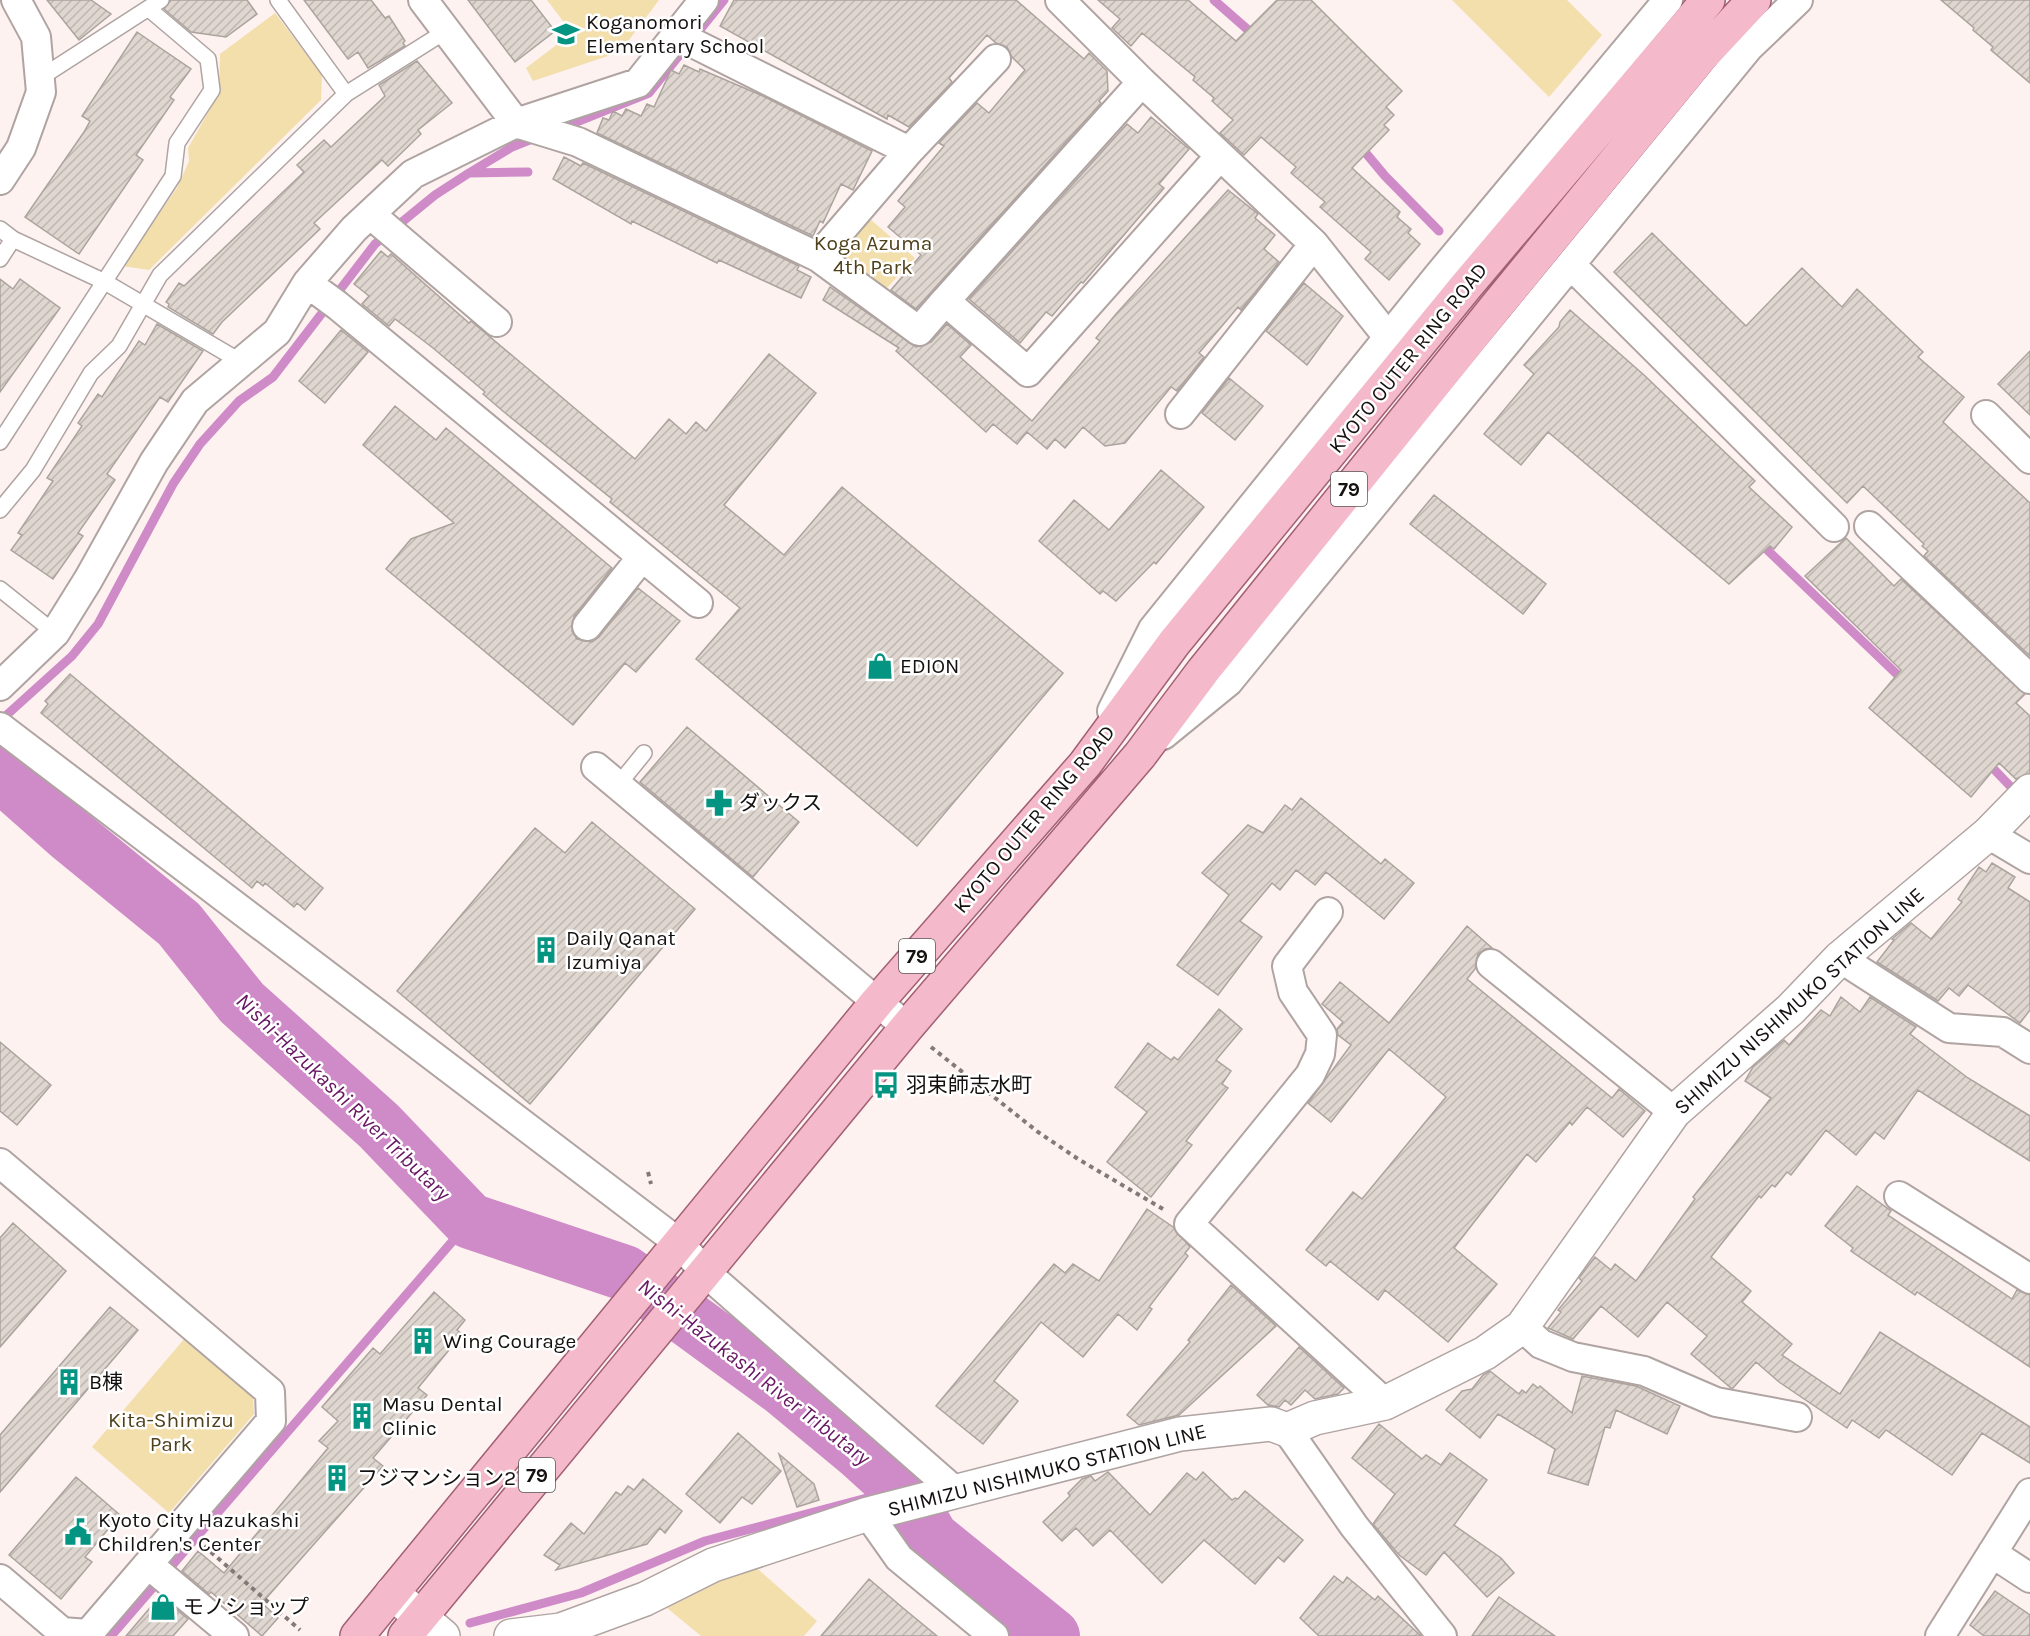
<svg xmlns="http://www.w3.org/2000/svg" width="2030" height="1636" font-family="Karla,'Noto Sans JP',sans-serif">
	<defs>
		<pattern id="building-hatch" width="6" height="6" patternUnits="userSpaceOnUse" patternTransform="scale(1.5)"><rect width="6" height="6" fill="#ded6cf"/><path d="M-1 1l2-2M0 6l6-6M5 7l2-2" fill="none" stroke="#beb7b1"/></pattern>
	</defs>
	<rect width="100%" height="100%" fill="#fef2f0"/>
	<path fill="#f2dfac" d="M 547,0 L 659,0 L 620,52 L 533,81 L 526,68 L 572,33 Z
		M 1452,0 L 1567,0 L 1602,35 L 1549,97 Z
		M 275,13 L 322,75 L 321,100 L 149,270 L 122,266 L 177,188 L 189,161 L 188,148 L 219,93 L 220,54 Z
		M 870,219 L 915,258 L 884,291 L 846,270 L 842,251 Z
		M 185,1338 L 253,1396 L 254,1414 L 169,1513 L 92,1447 Z
		M 751,1563 L 817,1621 L 804,1636 L 701,1636 L 667,1608 Z"/>
	<g fill="none" stroke-linecap="round" stroke-linejoin="round">
		<path stroke="#cf8bc8" stroke-width="9" d="M 1214,0 L 1255,36
			M 559,129 L 649,93 L 724,0
			M 1360,146 L 1385,176 L 1439,231
			M 469,173 L 512,147 L 537,137
			M 1759,542 L 1905,682
			M 0,721 L 72,656 L 98,624 L 173,484 L 200,444 L 239,401 L 273,377 L 375,244 L 435,195 L 469,173 L 528,172
			M 1986,761 L 2011,787
			M 470,1623 L 581,1593 L 705,1541 L 878,1495
			M 111,1636 L 470,1221"/>
		<path stroke="#cf8bc8" stroke-width="56" d="M 0,773 L 70,835 L 179,924 L 242,1003 L 379,1126 L 470,1221 L 625,1273 L 784,1389 L 861,1453 L 904,1492 L 931,1538 L 1052,1636"/>
	</g>
	<path fill="url(#building-hatch)" stroke="#aba39d" stroke-width="1.5" d="M 47,0 L 91,0 L 111,14 L 79,40 Z
		M 171,0 L 247,0 L 257,14 L 226,37 L 191,32 L 164,9 Z
		M 304,0 L 371,0 L 385,18 L 389,16 L 405,41 L 403,43 L 405,46 L 368,68 L 358,52 L 348,59 Z
		M 468,0 L 531,0 L 555,31 L 515,62 Z
		M 734,0 L 1016,0 L 1084,59 L 1089,53 L 1107,71 L 1108,91 L 1099,101 L 1101,103 L 916,309 L 891,290 L 921,255 L 888,227 L 905,207 L 898,201 L 944,146 L 939,143 L 977,103 L 989,113 L 1025,70 L 1012,57 L 1007,47 L 996,43 L 987,35 L 949,78 L 952,82 L 909,127 L 888,115 L 887,119 L 720,26 Z
		M 1098,0 L 1188,0 L 1236,41 L 1277,0 L 1311,0 L 1402,91 L 1386,107 L 1394,115 L 1384,125 L 1389,130 L 1352,168 L 1400,212 L 1397,217 L 1411,229 L 1408,233 L 1420,244 L 1389,280 L 1365,259 L 1371,252 L 1320,207 L 1325,202 L 1291,173 L 1296,167 L 1261,137 L 1244,155 L 1220,133 L 1233,120 L 1212,101 L 1214,98 L 1193,80 L 1195,77 L 1142,33 L 1131,46 L 1112,28 L 1120,19 Z
		M 1941,0 L 2030,0 L 2030,83 L 1991,50 L 1993,47 L 1973,30 L 1974,28 Z
		M 137,32 L 191,69 L 170,97 L 174,100 L 136,155 L 143,160 L 79,254 L 25,217 L 84,132 L 90,121 L 82,116 Z
		M 417,61 L 452,103 L 418,130 L 421,134 L 388,166 L 382,160 L 314,223 L 320,229 L 222,322 L 213,334 L 168,307 L 169,304 L 166,302 L 179,283 L 184,286 L 304,172 L 297,165 L 324,140 L 331,147 L 385,96 L 379,85 Z
		M 684,65 L 699,72 L 700,69 L 763,96 L 872,151 L 853,190 L 841,184 L 823,223 L 820,221 L 813,236 L 597,133 L 603,118 L 609,120 L 613,111 L 622,116 L 626,109 L 641,116 L 647,104 L 654,107 L 671,70 L 679,74 Z
		M 1151,117 L 1189,149 L 1159,184 L 1164,188 L 1083,283 L 1081,282 L 1052,316 L 1046,312 L 1020,343 L 969,299 L 1127,124 L 1138,133 Z
		M 564,157 L 581,166 L 583,163 L 799,266 L 797,270 L 811,277 L 801,298 L 719,260 L 717,263 L 632,221 L 631,224 L 553,179 Z
		M 1228,190 L 1258,214 L 1255,218 L 1275,235 L 1264,249 L 1279,262 L 1241,310 L 1238,307 L 1199,353 L 1204,357 L 1177,391 L 1171,387 L 1125,443 L 1105,446 L 1083,427 L 1065,448 L 1055,439 L 1047,449 L 1027,432 L 1017,444 L 993,424 L 986,432 L 896,351 L 899,348 L 823,300 L 830,287 L 916,347 L 931,342 L 947,324 L 971,345 L 960,357 L 1032,421 L 1100,341 L 1096,338 L 1116,314 Z
		M 1652,233 L 1746,326 L 1802,268 L 1842,307 L 1857,289 L 1923,352 L 1918,357 L 1964,397 L 1943,422 L 2030,503 L 2030,656 L 1924,556 L 1928,551 L 1922,546 L 1924,544 L 1863,486 L 1847,503 L 1614,272 Z
		M 381,251 L 388,257 L 391,254 L 469,323 L 471,321 L 514,357 L 635,459 L 669,419 L 686,434 L 696,422 L 706,431 L 769,354 L 816,393 L 724,505 L 784,555 L 842,487 L 1063,673 L 917,846 L 696,659 L 740,608 L 610,502 L 612,499 L 504,412 L 483,394 L 485,392 L 433,348 L 395,319 L 389,326 L 362,304 L 369,296 L 354,284 Z
		M 0,279 L 13,289 L 20,279 L 60,308 L 0,392 Z
		M 1304,283 L 1343,316 L 1307,365 L 1266,331 Z
		M 1570,310 L 1644,375 L 1755,481 L 1749,487 L 1792,527 L 1774,549 L 1770,546 L 1729,584 L 1548,432 L 1521,465 L 1484,434 L 1534,374 L 1524,365 L 1559,327 L 1560,322 Z
		M 157,324 L 203,351 L 168,402 L 160,397 L 107,474 L 115,480 L 78,533 L 83,536 L 53,579 L 11,550 L 22,535 L 18,533 L 53,481 L 47,478 L 82,426 L 78,423 L 98,394 L 102,397 L 139,341 L 145,345 Z
		M 341,330 L 368,352 L 325,403 L 299,381 Z
		M 2030,351 L 2030,415 L 1998,384 Z
		M 1229,378 L 1263,406 L 1235,440 L 1202,413 Z
		M 395,406 L 436,440 L 446,428 L 612,568 L 574,616 L 572,631 L 577,639 L 592,642 L 599,637 L 638,588 L 680,621 L 636,672 L 625,663 L 573,725 L 386,569 L 411,539 L 454,523 L 363,445 Z
		M 1161,470 L 1204,507 L 1156,564 L 1154,562 L 1116,601 L 1103,591 L 1100,594 L 1039,541 L 1074,500 L 1109,530 Z
		M 1434,495 L 1546,584 L 1523,614 L 1410,524 Z
		M 1846,538 L 1894,586 L 1901,579 L 2025,694 L 2016,703 L 2030,716 L 2030,773 L 2016,779 L 1999,763 L 1971,797 L 1869,708 L 1901,670 L 1805,576 Z
		M 70,674 L 323,888 L 305,910 L 297,903 L 294,907 L 265,883 L 263,886 L 257,881 L 252,888 L 41,713 L 48,704 L 45,701 Z
		M 687,727 L 799,822 L 753,877 L 640,782 Z
		M 1301,798 L 1381,864 L 1385,859 L 1414,883 L 1384,919 L 1326,872 L 1315,885 L 1296,870 L 1280,890 L 1272,883 L 1240,921 L 1262,937 L 1218,995 L 1177,965 L 1229,895 L 1202,873 L 1248,825 L 1263,833 L 1285,805 L 1292,810 Z
		M 592,822 L 695,909 L 530,1104 L 397,991 L 535,828 L 565,853 Z
		M 1992,863 L 2015,877 L 2008,888 L 2030,902 L 2030,1010 L 2020,1023 L 1968,985 L 1959,996 L 1949,988 L 1938,1001 L 1877,962 L 1894,940 L 1892,939 L 1911,923 L 1931,939 L 1962,902 L 1958,899 L 1979,867 L 1986,872 Z
		M 1467,926 L 1492,948 L 1485,949 L 1478,954 L 1475,969 L 1467,979 L 1612,1098 L 1619,1089 L 1645,1111 L 1623,1137 L 1587,1107 L 1572,1125 L 1570,1122 L 1536,1162 L 1527,1154 L 1454,1248 L 1497,1284 L 1448,1342 L 1385,1290 L 1378,1300 L 1330,1261 L 1326,1266 L 1306,1250 L 1353,1192 L 1362,1199 L 1446,1097 L 1389,1049 L 1331,1122 L 1308,1103 L 1351,1045 L 1338,1035 L 1337,1029 L 1343,1022 L 1322,1004 L 1340,982 L 1389,1023 Z
		M 1841,997 L 1860,1012 L 1870,997 L 1916,1027 L 1910,1034 L 1968,1078 L 2030,1116 L 2030,1161 L 1918,1090 L 1884,1139 L 1875,1132 L 1856,1155 L 1826,1130 L 1791,1175 L 1787,1172 L 1775,1187 L 1772,1185 L 1761,1198 L 1759,1196 L 1711,1257 L 1751,1291 L 1742,1302 L 1792,1344 L 1782,1355 L 1840,1394 L 1880,1332 L 2030,1427 L 2030,1463 L 1982,1433 L 1952,1475 L 1886,1430 L 1879,1438 L 1852,1420 L 1847,1428 L 1779,1382 L 1756,1362 L 1733,1388 L 1731,1388 L 1691,1354 L 1707,1336 L 1667,1302 L 1638,1337 L 1601,1306 L 1573,1339 L 1548,1328 L 1561,1312 L 1558,1310 L 1582,1281 L 1579,1278 L 1595,1257 L 1611,1270 L 1615,1264 L 1636,1281 L 1695,1199 L 1693,1197 L 1771,1098 L 1745,1081 L 1753,1067 L 1784,1040 L 1789,1045 L 1821,1010 L 1830,1016 Z
		M 1219,1009 L 1242,1029 L 1216,1060 L 1231,1071 L 1222,1084 L 1228,1088 L 1186,1141 L 1192,1145 L 1151,1197 L 1107,1162 L 1147,1112 L 1115,1087 L 1148,1043 L 1171,1060 L 1174,1057 L 1178,1060 Z
		M 0,1042 L 51,1085 L 17,1125 L 0,1111 Z
		M 1857,1186 L 1891,1211 L 1888,1215 L 2012,1299 L 2017,1290 L 2030,1295 L 2030,1367 L 1917,1292 L 1915,1295 L 1851,1251 L 1853,1248 L 1825,1226 Z
		M 1147,1209 L 1173,1227 L 1190,1247 L 1185,1253 L 1188,1256 L 1149,1307 L 1152,1309 L 1137,1330 L 1118,1314 L 1083,1357 L 1041,1322 L 994,1381 L 1018,1401 L 983,1444 L 936,1406 L 1054,1264 L 1065,1273 L 1073,1264 L 1099,1281 Z
		M 13,1223 L 66,1271 L 0,1347 L 0,1238 Z
		M 1231,1285 L 1276,1326 L 1179,1415 L 1139,1425 L 1127,1415 L 1190,1342 L 1188,1340 Z
		M 434,1292 L 465,1320 L 457,1330 L 462,1334 L 418,1388 L 427,1395 L 373,1458 L 383,1466 L 262,1603 L 278,1618 L 262,1636 L 211,1592 L 209,1594 L 182,1571 L 198,1551 L 224,1573 L 328,1448 L 319,1441 L 338,1421 L 322,1407 L 373,1348 L 380,1354 Z
		M 110,1307 L 138,1330 L 0,1492 L 0,1435 Z
		M 1299,1347 L 1344,1388 L 1338,1394 L 1315,1399 L 1305,1390 L 1291,1405 L 1285,1400 L 1279,1407 L 1268,1405 L 1257,1395 Z
		M 1490,1371 L 1519,1394 L 1522,1390 L 1526,1393 L 1533,1384 L 1538,1388 L 1540,1386 L 1572,1413 L 1582,1376 L 1636,1386 L 1680,1406 L 1667,1434 L 1616,1410 L 1610,1428 L 1605,1427 L 1588,1485 L 1548,1473 L 1555,1449 L 1498,1414 L 1480,1438 L 1446,1410 L 1462,1391 L 1472,1389 L 1483,1375 Z
		M 1379,1424 L 1422,1459 L 1426,1455 L 1441,1465 L 1450,1453 L 1487,1480 L 1454,1525 L 1501,1558 L 1514,1573 L 1487,1597 L 1444,1552 L 1426,1575 L 1399,1555 L 1373,1524 L 1395,1494 L 1352,1458 Z
		M 738,1433 L 781,1471 L 752,1504 L 742,1497 L 720,1523 L 686,1494 Z
		M 779,1454 L 814,1484 L 819,1500 L 797,1507 Z
		M 1108,1472 L 1150,1515 L 1187,1473 L 1196,1480 L 1203,1472 L 1232,1500 L 1235,1498 L 1238,1499 L 1245,1491 L 1303,1540 L 1284,1562 L 1278,1557 L 1255,1584 L 1204,1540 L 1162,1583 L 1110,1530 L 1093,1546 L 1076,1528 L 1062,1541 L 1043,1522 L 1070,1496 L 1068,1493 L 1082,1479 L 1091,1476 L 1095,1481 Z
		M 76,1477 L 120,1515 L 85,1557 L 92,1562 L 61,1599 L 9,1555 Z
		M 643,1479 L 682,1511 L 665,1533 L 660,1528 L 647,1544 L 556,1570 L 560,1565 L 544,1555 L 571,1523 L 584,1534 L 616,1492 L 621,1495 L 628,1486 L 634,1490 Z
		M 1334,1576 L 1343,1583 L 1347,1577 L 1375,1600 L 1378,1596 L 1421,1636 L 1319,1636 L 1300,1618 Z
		M 869,1579 L 903,1608 L 937,1636 L 821,1636 Z
		M 1995,1591 L 2030,1615 L 2030,1636 L 1984,1636 L 1970,1625 Z
		M 160,1596 L 188,1619 L 173,1636 L 126,1636 Z
		M 1499,1597 L 1555,1636 L 1472,1636 Z"/>
	<g fill="none" stroke-linecap="round" stroke-linejoin="round">
		<defs>
			<path id="service" d="M 278,0 L 346,94
				M 40,78 L 161,0
				M 0,229 L 13,239 L 105,282 L 243,363
				M 0,259 L 13,239
				M 0,442 L 173,176 L 177,143 L 212,90 L 208,59 L 149,9
				M 0,510 L 33,470 L 91,373 L 119,346 L 160,275 L 346,94 L 446,31
				M 0,589 L 55,633
				M 618,785 L 644,753"/>
			<path id="minor" d="M 423,0 L 516,123 L 578,142 L 818,257 L 919,331 L 945,301
				M 1060,0 L 1142,82 L 1314,244 L 1388,337
				M 677,35 L 909,151
				M 1142,82 L 945,301 L 1028,372 L 1220,156
				M 0,180 L 21,148 L 41,92 L 36,37 L 16,0
				M 370,214 L 497,322
				M 818,257 L 909,151 L 996,59
				M 1571,265 L 1834,527
				M 307,283 L 337,305 L 698,603
				M 1180,414 L 1314,244
				M 1986,415 L 2030,459
				M 1869,526 L 2030,679
				M 587,626 L 642,557
				M 0,686 L 55,633 L 88,580 L 154,462 L 195,401 L 277,332 L 307,283 L 354,229 L 413,174 L 516,123 L 638,83 L 704,0
				M 1112,711 L 1153,629 L 1437,277 L 1668,0
				M 0,727 L 679,1243 L 706,1273 L 956,1492
				M 1163,735 L 1228,682 L 1748,48 L 1798,0
				M 596,767 L 907,1027
				M 1988,834 L 2030,859
				M 1328,912 L 1287,966 L 1293,992 L 1322,1035 L 1320,1054 L 1310,1075 L 1189,1224 L 1385,1403
				M 1840,958 L 1949,1028 L 2003,1032 L 2030,1049
				M 1491,964 L 1674,1112
				M 0,1163 L 270,1392 L 271,1421 L 88,1634 L 62,1632 L 0,1579
				M 1899,1196 L 2030,1279
				M 1522,1327 L 1541,1344 L 1573,1357 L 1644,1371 L 1716,1402 L 1797,1417
				M 1287,1430 L 1354,1526 L 1442,1636
				M 868,1514 L 899,1558 L 994,1636
				M 1992,1553 L 2030,1578
				M 149,1565 L 234,1636
				M 1940,1636 L 2030,1493"/>
			<path id="secondary" d="M 392,1593 L 443,1636
				M 511,1636 L 561,1630 L 645,1599 L 713,1565 L 868,1514 L 1180,1434 L 1271,1424 L 1287,1430 L 1315,1418 L 1385,1403 L 1485,1353 L 1522,1327 L 1674,1112 L 1791,1009 L 1840,958 L 1988,834 L 2030,791"/>
			<path id="primary" d="M 357,1636 L 877,1002 L 1085,764 L 1174,643 L 1467,285 L 1708,0
				M 405,1636 L 907,1027 L 1140,755 L 1203,671 L 1495,308 L 1700,58 L 1754,0"/>
		</defs>
		<use href="#service" stroke="#afa4a2" stroke-width="18"/>
		<use href="#minor" stroke="#afa4a2" stroke-width="32"/>
		<use href="#secondary" stroke="#afa4a2" stroke-width="36"/>
		<use href="#primary" stroke="#a26074" stroke-width="36"/>
		<path stroke="#827a79" stroke-width="4" stroke-dasharray="4.5 4.5" stroke-linecap="butt" d="M 931,1047 L 1038,1132 L 1078,1159 L 1163,1209
			M 648,1172 L 651,1184
			M 204,1546 L 300,1630"/>
		<use href="#service" stroke="#fff" stroke-width="15"/>
		<use href="#minor" stroke="#fff" stroke-width="28"/>
		<use href="#secondary" stroke="#fff" stroke-width="33"/>
		<use href="#primary" stroke="#f5b9cc" stroke-width="33"/>
	</g>
	<defs>
		<symbol id="school-bare" viewBox="-9 -9 18 18"><path d="M0-5L7-2L0 1L-7-2ZM-4 1L0 2.5L4 1V4Q0 6-4 4Z" fill="#039482" stroke="#fff" stroke-width="2.5" paint-order="stroke"/></symbol>
		<symbol id="shop-bare" viewBox="-9 -9 18 18"><path d="M-5-2.5h2.3a2.7 3.5 0 0 1 5.4 0H5L5.5 6h-11ZM-1.5-2.5h3a1.5 2.3 0 0 0-3 0Z" fill="#039482" stroke="#fff" stroke-width="2.5" paint-order="stroke"/></symbol>
		<symbol id="pharmacy-bare" viewBox="-9 -9 18 18"><path d="M-2-6h4v4h4v4h-4v4h-4v-4h-4v-4h4Z" fill="#039482" stroke="#fff" stroke-width="2.5" paint-order="stroke"/></symbol>
		<symbol id="building-bare" viewBox="-9 -9 18 18"><path d="M-4-6H4V6H1V3H-1V6H-4ZM-2.5-4.3h1.7v1.8h-1.7ZM.8-4.3h1.7v1.8H.8ZM-2.5-1h1.7V.8h-1.7ZM.8-1h1.7V.8H.8Z" fill="#039482" stroke="#fff" stroke-width="2.5" paint-order="stroke"/></symbol>
		<symbol id="bus-bare" viewBox="-9 -9 18 18"><path d="M-5-6H5V4H4V6H2V4H-2V6H-4V4H-5ZM-3.5-4V0h7V-4ZM-3.5 1.2v1.5H-2V1.2ZM2 1.2v1.5H3.5V1.2Z" fill="#039482" stroke="#fff" stroke-width="2.5" paint-order="stroke"/></symbol>
		<symbol id="civic-bare" viewBox="-9 -9 18 18"><path d="M-.6-6.5H3V-4.5H.6V-3L4-1V1h2V6H-6V1h2V-1L-.6-3ZM-1.2 2.5V6h2.4V2.5Z" fill="#039482" stroke="#fff" stroke-width="2.5" paint-order="stroke"/></symbol>
	</defs>
	<g fill-rule="evenodd">
		<use href="#school-bare" x="547" y="15" width="38" height="38"/>
		<use href="#shop-bare" x="861" y="647" width="38" height="38"/>
		<use href="#pharmacy-bare" x="700" y="784" width="38" height="38"/>
		<use href="#building-bare" x="527" y="931" width="38" height="38"/>
		<use href="#bus-bare" x="867" y="1066" width="38" height="38"/>
		<use href="#building-bare" x="404" y="1322" width="38" height="38"/>
		<use href="#building-bare" x="50" y="1363" width="38" height="38"/>
		<use href="#building-bare" x="343" y="1397" width="38" height="38"/>
		<use href="#building-bare" x="318" y="1459" width="38" height="38"/>
		<use href="#civic-bare" x="59" y="1513" width="38" height="38"/>
		<use href="#shop-bare" x="144" y="1588" width="38" height="38"/>
	</g>
	<g text-anchor="middle" dominant-baseline="central" stroke-width="5" stroke-linejoin="round" paint-order="stroke">
		<g fill="#fff" stroke="#5a5858" stroke-width="1.5">
			<rect x="1331" y="472" width="36" height="34" rx="4.5"/>
			<rect x="899" y="939" width="36" height="34" rx="4.5"/>
			<rect x="519" y="1458" width="36" height="34" rx="4.5"/>
		</g>
		<g font-size="20" font-weight="bold" fill="#141110">
			<text x="1349" y="489">79</text>
			<text x="917" y="956">79</text>
			<text x="537" y="1475">79</text>
		</g>
		<g font-size="21" fill="#141110" stroke="#fff" text-anchor="start">
			<text x="586" y="22">Koganomori<tspan x="586" dy="24">Elementary School</tspan></text>
			<text x="900" y="666">EDION</text>
			<text x="739" y="803">ダックス</text>
			<text x="566" y="938">Daily Qanat<tspan x="566" dy="24">Izumiya</tspan></text>
			<text x="906" y="1085">羽束師志水町</text>
			<text x="443" y="1341">Wing Courage</text>
			<text x="89" y="1382">B棟</text>
			<text x="382" y="1404">Masu Dental<tspan x="382" dy="24">Clinic</tspan></text>
			<text x="357" y="1478">フジマンション2</text>
			<text x="98" y="1520">Kyoto City Hazukashi<tspan x="98" dy="24">Children's Center</tspan></text>
			<text x="183" y="1607">モノショップ</text>
		</g>
		<g font-size="21" fill="#4f411b" stroke="#fff">
			<text x="873" y="243">Koga Azuma<tspan x="873" dy="24">4th Park</tspan></text>
			<text x="171" y="1420">Kita-Shimizu<tspan x="171" dy="24">Park</tspan></text>
		</g>
		<g font-size="21" fill="#141110" stroke="#fff">
			<text transform="translate(1408 358) rotate(-51)">KYOTO OUTER RING ROAD</text>
			<text transform="translate(1034 819) rotate(-50)">KYOTO OUTER RING ROAD</text>
			<text transform="translate(1799 1001) rotate(-42)">SHIMIZU NISHIMUKO STATION LINE</text>
			<text transform="translate(1047 1470) rotate(-14)">SHIMIZU NISHIMUKO STATION LINE</text>
		</g>
		<g font-size="22" font-style="italic" fill="#661662" stroke="#fff">
			<text transform="translate(343 1097) rotate(44)">Nishi-Hazukashi River Tributary</text>
			<text transform="translate(754 1372) rotate(38)">Nishi-Hazukashi River Tributary</text>
		</g>
	</g>
</svg>
